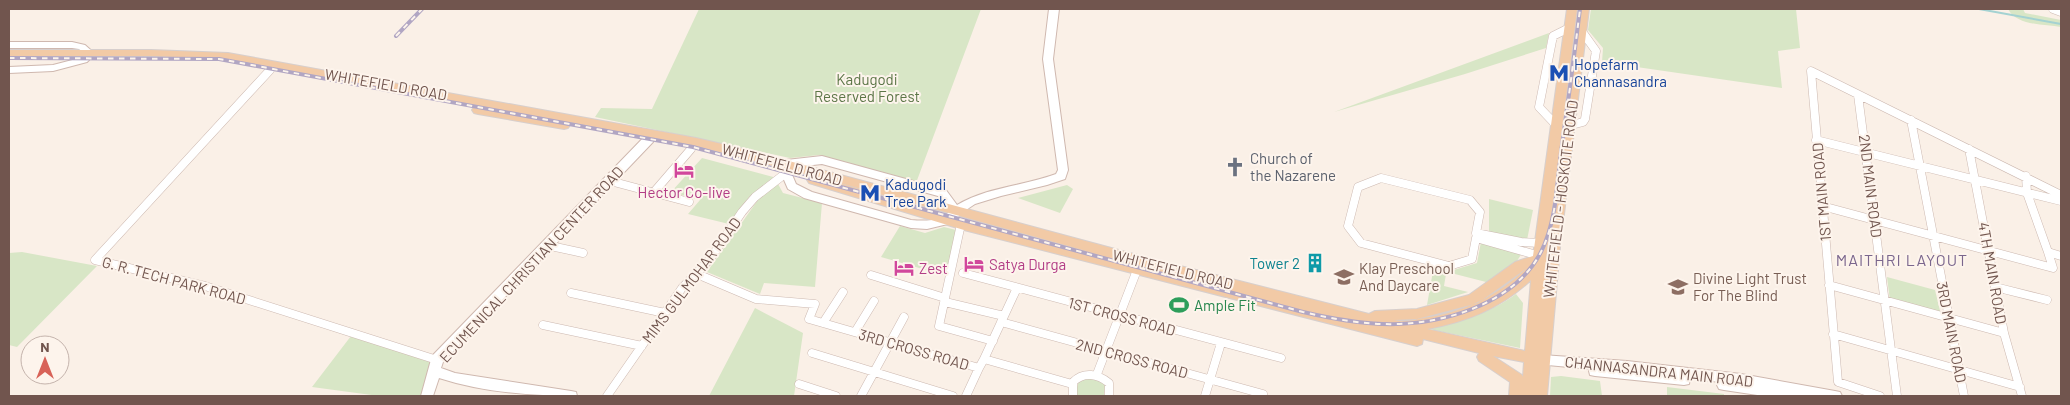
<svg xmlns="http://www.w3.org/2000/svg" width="2070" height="405" font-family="Barlow,sans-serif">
	<rect width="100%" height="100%" fill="#faf0e7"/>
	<path fill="#d8e6c6" d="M 699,9 L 981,9 L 916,183 L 819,155 L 790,158 L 595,117 L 601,108 L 652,109 Z
		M 1591,9 L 1796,9 L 1800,48 L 1778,51 L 1782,88 L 1602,62 L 1603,48 L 1588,30 Z
		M 2008,9 L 2023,9 L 2025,13 L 2061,20 L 2061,27 C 2044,24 2017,26 2008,9 Z
		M 1549,33 L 1546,48 L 1465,74 L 1334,112 Z
		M 702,158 L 777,178 L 750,196 L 729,224 L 688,214 L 700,200 L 671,192 Z
		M 778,184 L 783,193 L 822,203 L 815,287 L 764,283 L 760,294 L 707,272 L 760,197 Z
		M 1067,185 L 1073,189 L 1060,213 L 1018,198 Z
		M 1489,199 L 1533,210 L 1527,240 L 1489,235 Z
		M 900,226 L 925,233 L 944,227 L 956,230 L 947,276 L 881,257 Z
		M 1481,242 L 1522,253 L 1517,261 L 1490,283 L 1447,272 L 1477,263 Z
		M 22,252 L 97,266 L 17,347 L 9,345 L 9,253 Z
		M 1433,271 L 1446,274 L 1444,286 L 1468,292 L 1427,305 Z
		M 1887,277 L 1935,290 L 1941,315 L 1890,301 Z
		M 1516,294 L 1523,303 L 1520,348 L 1429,329 L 1430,326 C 1461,320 1490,314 1516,294 Z
		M 755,308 L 803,333 L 794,396 L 709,396 Z
		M 351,336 L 432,362 L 422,396 L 379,396 L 312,387 Z
		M 1561,376 L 1600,381 L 1602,396 L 1550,396 L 1551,377 Z
		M 1092,377 L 1105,384 L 1104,396 L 1078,396 L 1075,393 L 1079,381 Z
		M 1667,387 L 1724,394 L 1724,396 L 1667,396 Z"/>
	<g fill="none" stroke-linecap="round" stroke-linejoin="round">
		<path stroke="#a4d2d2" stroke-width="2" d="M 1979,9 L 2061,24"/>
		<defs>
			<path id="street" d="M 2053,9 L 2061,12
				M 270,70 L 95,260 L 205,286 L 437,360
				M 1858,95 L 1897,396
				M 1911,120 L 1964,396
				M 1556,125 L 1539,107 L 1553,36 L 1569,28
				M 1568,126 L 1583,122 L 1585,119 L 1596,51 L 1581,30
				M 1816,140 L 2061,201
				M 1969,149 L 2004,333 L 2022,396
				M 2026,176 L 2027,193 L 2048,252
				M 610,181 L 689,202
				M 654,192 L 691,149
				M 1822,206 L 2053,268 L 2048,252 L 2061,256
				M 961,224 L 939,326 L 993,341
				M 546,245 L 583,253
				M 1540,256 L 1476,238 L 1472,259 L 1449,266 L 1361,243 L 1348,226 L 1358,187 L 1381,178 L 1470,200 L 1480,212 L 1476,233 L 1521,242 L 1542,243
				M 963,273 L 1281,358
				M 697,274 L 756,299 L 815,304 L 809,319 L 979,368 L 984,359 L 1072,384
				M 871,275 L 945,298
				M 1829,285 L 2004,333
				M 1995,287 L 2047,300
				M 571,293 L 665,313
				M 945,302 L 1004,316 L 984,359
				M 1004,316 L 1017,288
				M 1001,322 L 1263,394
				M 823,323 L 843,292
				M 543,325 L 642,346
				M 855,332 L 874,301
				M 1833,334 L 2020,387
				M 812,353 L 953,396
				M 1097,374 L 1137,270
				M 799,384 L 836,396
				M 607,396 L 682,288 L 710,259 L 742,212 L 755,197 L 786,173
				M 861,396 L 904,317
				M 966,396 L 979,368
				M 1073,396 L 1073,382 C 1084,371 1098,374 1109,383 L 1109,396
				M 1205,396 L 1221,343
				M 1880,396 L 1838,382 L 1811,71 L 2061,195"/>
			<path id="secondary" d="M 1049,9 L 1059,9 L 1053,59 L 1068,170 L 1065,179 L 1047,185 L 1001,196 L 975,204 L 963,212 L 952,223 L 927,229 L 911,228 L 804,198 L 788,189 L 781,173 L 786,169 L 790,170 L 796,184 L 812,192 L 911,220 C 924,221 939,222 949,212 L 938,196 L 822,164 L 786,168 L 781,164 L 786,160 L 822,156 L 946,190 L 957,205 C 987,187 1024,186 1056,174 L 1058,170 L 1043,59 Z
				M 9,42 L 72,42 L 85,45 L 94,53 L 89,56 L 79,49 L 72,48 L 9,48 Z
				M 84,57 L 87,58 L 89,60 L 87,62 L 53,71 L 9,73 L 9,67 L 53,65 Z
				M 649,135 L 654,139 L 653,142 L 443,362 L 441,368 L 455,373 L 571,391 L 576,392 L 577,396 C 532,396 482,392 439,378 L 433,396 L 421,396 L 432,356 L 645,136 Z
				M 1542,355 L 1627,361 L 1741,374 L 1835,391 L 1840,392 L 1842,396 L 1764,396 L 1724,390 L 1719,389 L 1717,385 L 1719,382 L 1690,378 L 1689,384 L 1684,385 L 1595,376 L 1590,375 L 1589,371 L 1590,369 L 1537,364 L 1536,360 L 1537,356 Z"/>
			<path id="primary" d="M 1567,9 L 1577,9 L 1546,259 L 1546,262 L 1579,9 L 1589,9 L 1560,247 L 1547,396 L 1509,396 L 1510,382 L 1479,361 L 1477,357 L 1479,353 L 1423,339 L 1422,344 L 1417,346 L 964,230 L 809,183 L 807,180 L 813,176 L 696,146 L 568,122 L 570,125 L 568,128 L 564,129 L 478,114 L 474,113 L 472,110 L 474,107 L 478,106 L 532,116 L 228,59 L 151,56 L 9,56 L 9,50 L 151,50 L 228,53 L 696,138 L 752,151 L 1141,256 L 1369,314 L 1375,311 L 1417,309 L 1469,295 L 1515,262 L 1533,256 ZM 818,177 L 1101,255 L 964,220 ZM 1527,268 C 1497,296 1465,312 1424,318 C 1413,320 1405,323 1394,320 L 1417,319 L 1478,303 ZM 1531,280 L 1525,351 L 1427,329 C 1467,322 1501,308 1531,280 ZM 1493,356 L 1524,362 L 1523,377 L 1522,375 Z"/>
		</defs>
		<use href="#street" stroke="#cdb9b1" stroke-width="9"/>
		<use href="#secondary" stroke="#cfb8af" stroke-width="2"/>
		<use href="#primary" stroke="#d7cfcd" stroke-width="2"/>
		<use href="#street" stroke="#fff" stroke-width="8"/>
		<use href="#secondary" fill="#fff" fill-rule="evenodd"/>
		<use href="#primary" fill="#f2caa6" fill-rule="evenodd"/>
		<defs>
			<path id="rail" d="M 396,36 L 422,9
				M 9,58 L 219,59 L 693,147 L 1303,312 C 1329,318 1355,323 1382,324 C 1438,326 1513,306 1541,252 C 1556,222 1557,186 1561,152 C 1568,104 1574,57 1580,9"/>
		</defs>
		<use href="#rail" stroke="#b1a6c3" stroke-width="4"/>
		<use href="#rail" stroke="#fdf4ec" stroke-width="2" stroke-dasharray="5.5" stroke-linecap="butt"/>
	</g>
	<defs>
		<symbol id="metro-bare" viewBox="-9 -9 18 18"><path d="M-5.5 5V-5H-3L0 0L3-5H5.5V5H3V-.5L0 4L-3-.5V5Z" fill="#1a4fb4" stroke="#fdf4ec" stroke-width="2.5" paint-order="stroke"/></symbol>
		<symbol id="church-bare" viewBox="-9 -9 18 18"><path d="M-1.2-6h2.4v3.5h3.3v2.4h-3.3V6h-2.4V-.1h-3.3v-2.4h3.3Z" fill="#6b7280" stroke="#fdf4ec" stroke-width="2.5" paint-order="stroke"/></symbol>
		<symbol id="hotel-bare" viewBox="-9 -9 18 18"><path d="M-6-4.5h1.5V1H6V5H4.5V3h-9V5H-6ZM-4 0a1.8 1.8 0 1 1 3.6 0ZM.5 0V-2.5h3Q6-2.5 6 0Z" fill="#d1479c" stroke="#fdf4ec" stroke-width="2.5" paint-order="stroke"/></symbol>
		<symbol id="building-bare" viewBox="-9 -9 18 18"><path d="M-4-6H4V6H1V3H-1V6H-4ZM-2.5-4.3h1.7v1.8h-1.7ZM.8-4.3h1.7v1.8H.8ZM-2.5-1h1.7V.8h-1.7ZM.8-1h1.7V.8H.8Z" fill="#0f9aa8" stroke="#fdf4ec" stroke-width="2.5" paint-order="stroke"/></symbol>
		<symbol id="school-bare" viewBox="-9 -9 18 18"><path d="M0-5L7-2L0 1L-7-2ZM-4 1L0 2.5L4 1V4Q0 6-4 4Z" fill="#8d6e63" stroke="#fdf4ec" stroke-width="2.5" paint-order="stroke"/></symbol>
		<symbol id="stadium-bare" viewBox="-9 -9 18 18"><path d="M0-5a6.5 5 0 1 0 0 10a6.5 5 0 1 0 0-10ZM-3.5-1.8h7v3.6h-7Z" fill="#2e9e5b" stroke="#fdf4ec" stroke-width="2.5" paint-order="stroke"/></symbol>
	</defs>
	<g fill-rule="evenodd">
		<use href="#metro-bare" x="1545" y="59" width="28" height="28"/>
		<use href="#church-bare" x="1221" y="153" width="28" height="28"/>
		<use href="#hotel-bare" x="670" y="156" width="28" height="28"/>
		<use href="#metro-bare" x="856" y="179" width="28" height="28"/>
		<use href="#building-bare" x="1301" y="249" width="28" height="28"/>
		<use href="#hotel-bare" x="960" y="250" width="28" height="28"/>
		<use href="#hotel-bare" x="890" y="254" width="28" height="28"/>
		<use href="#school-bare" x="1330" y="263" width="28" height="28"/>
		<use href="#school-bare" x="1664" y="273" width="28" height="28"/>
		<use href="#stadium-bare" x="1165" y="291" width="28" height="28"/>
	</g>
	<g text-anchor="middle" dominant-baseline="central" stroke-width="4" stroke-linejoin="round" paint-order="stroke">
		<g font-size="15" fill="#164399" stroke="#fdf4ec" text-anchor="start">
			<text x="1574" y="64">Hopefarm<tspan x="1574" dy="17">Channasandra</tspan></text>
			<text x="885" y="184">Kadugodi<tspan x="885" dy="17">Tree Park</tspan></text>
		</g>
		<g font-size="15" fill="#5c7647" stroke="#fdf4ec">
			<text x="867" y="79">Kadugodi<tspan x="867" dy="17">Reserved Forest</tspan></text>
		</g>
		<g font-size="15" fill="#71554e" stroke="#fdf4ec">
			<text transform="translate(386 84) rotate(10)">WHITEFIELD ROAD</text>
			<text transform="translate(782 164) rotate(15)">WHITEFIELD ROAD</text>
			<text transform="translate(1871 186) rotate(83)">2ND MAIN ROAD</text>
			<text transform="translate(1821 192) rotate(-95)">1ST MAIN ROAD</text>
			<text transform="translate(1560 199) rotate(-83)">WHITEFIELD - HOSKOTE ROAD</text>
			<text transform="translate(531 264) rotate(-47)">ECUMENICAL CHRISTIAN CENTER ROAD</text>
			<text transform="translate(1173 269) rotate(14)">WHITEFIELD ROAD</text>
			<text transform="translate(1993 273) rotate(80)">4TH MAIN ROAD</text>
			<text transform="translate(174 280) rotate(15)">G. R. TECH PARK ROAD</text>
			<text transform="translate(691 280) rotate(-53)">MIMS GULMOHAR ROAD</text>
			<text transform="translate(1122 316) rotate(15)">1ST CROSS ROAD</text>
			<text transform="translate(1952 332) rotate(79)">3RD MAIN ROAD</text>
			<text transform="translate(914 349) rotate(16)">3RD CROSS ROAD</text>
			<text transform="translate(1132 358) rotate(15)">2ND CROSS ROAD</text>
			<text transform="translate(1659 371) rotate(6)">CHANNASANDRA MAIN ROAD</text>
		</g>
		<g font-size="15" fill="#5b616d" stroke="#fdf4ec" text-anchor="start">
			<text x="1250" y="158">Church of<tspan x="1250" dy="17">the Nazarene</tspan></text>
		</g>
		<g font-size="15" fill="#b23c85" stroke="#fdf4ec" text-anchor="start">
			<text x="684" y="192" text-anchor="middle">Hector Co-live</text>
			<text x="989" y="264">Satya Durga</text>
			<text x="919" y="268">Zest</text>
		</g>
		<g font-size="15" fill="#0d838f" stroke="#fdf4ec" text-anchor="end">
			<text x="1300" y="263">Tower 2</text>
		</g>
		<g font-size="15" fill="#785e54" stroke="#fdf4ec" text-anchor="start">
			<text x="1359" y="268">Klay Preschool<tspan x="1359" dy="17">And Daycare</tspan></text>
			<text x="1693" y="278">Divine Light Trust<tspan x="1693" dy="17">For The Blind</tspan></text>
		</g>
		<g font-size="15" fill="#27864d" stroke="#fdf4ec" text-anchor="start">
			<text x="1194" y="305">Ample Fit</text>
		</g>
		<g font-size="16" letter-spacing="1" fill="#7a668d" stroke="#fdf4ec">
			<text x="1902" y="259">MAITHRI LAYOUT</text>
		</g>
	</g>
	<rect width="2070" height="405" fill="none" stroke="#71554e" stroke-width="20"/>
	<g transform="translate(45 360)"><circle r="24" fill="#fdf4ec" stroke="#c5b4ad"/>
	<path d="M0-4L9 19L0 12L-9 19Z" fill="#d86258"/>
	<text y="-8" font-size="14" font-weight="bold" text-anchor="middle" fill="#71554e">N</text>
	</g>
</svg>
